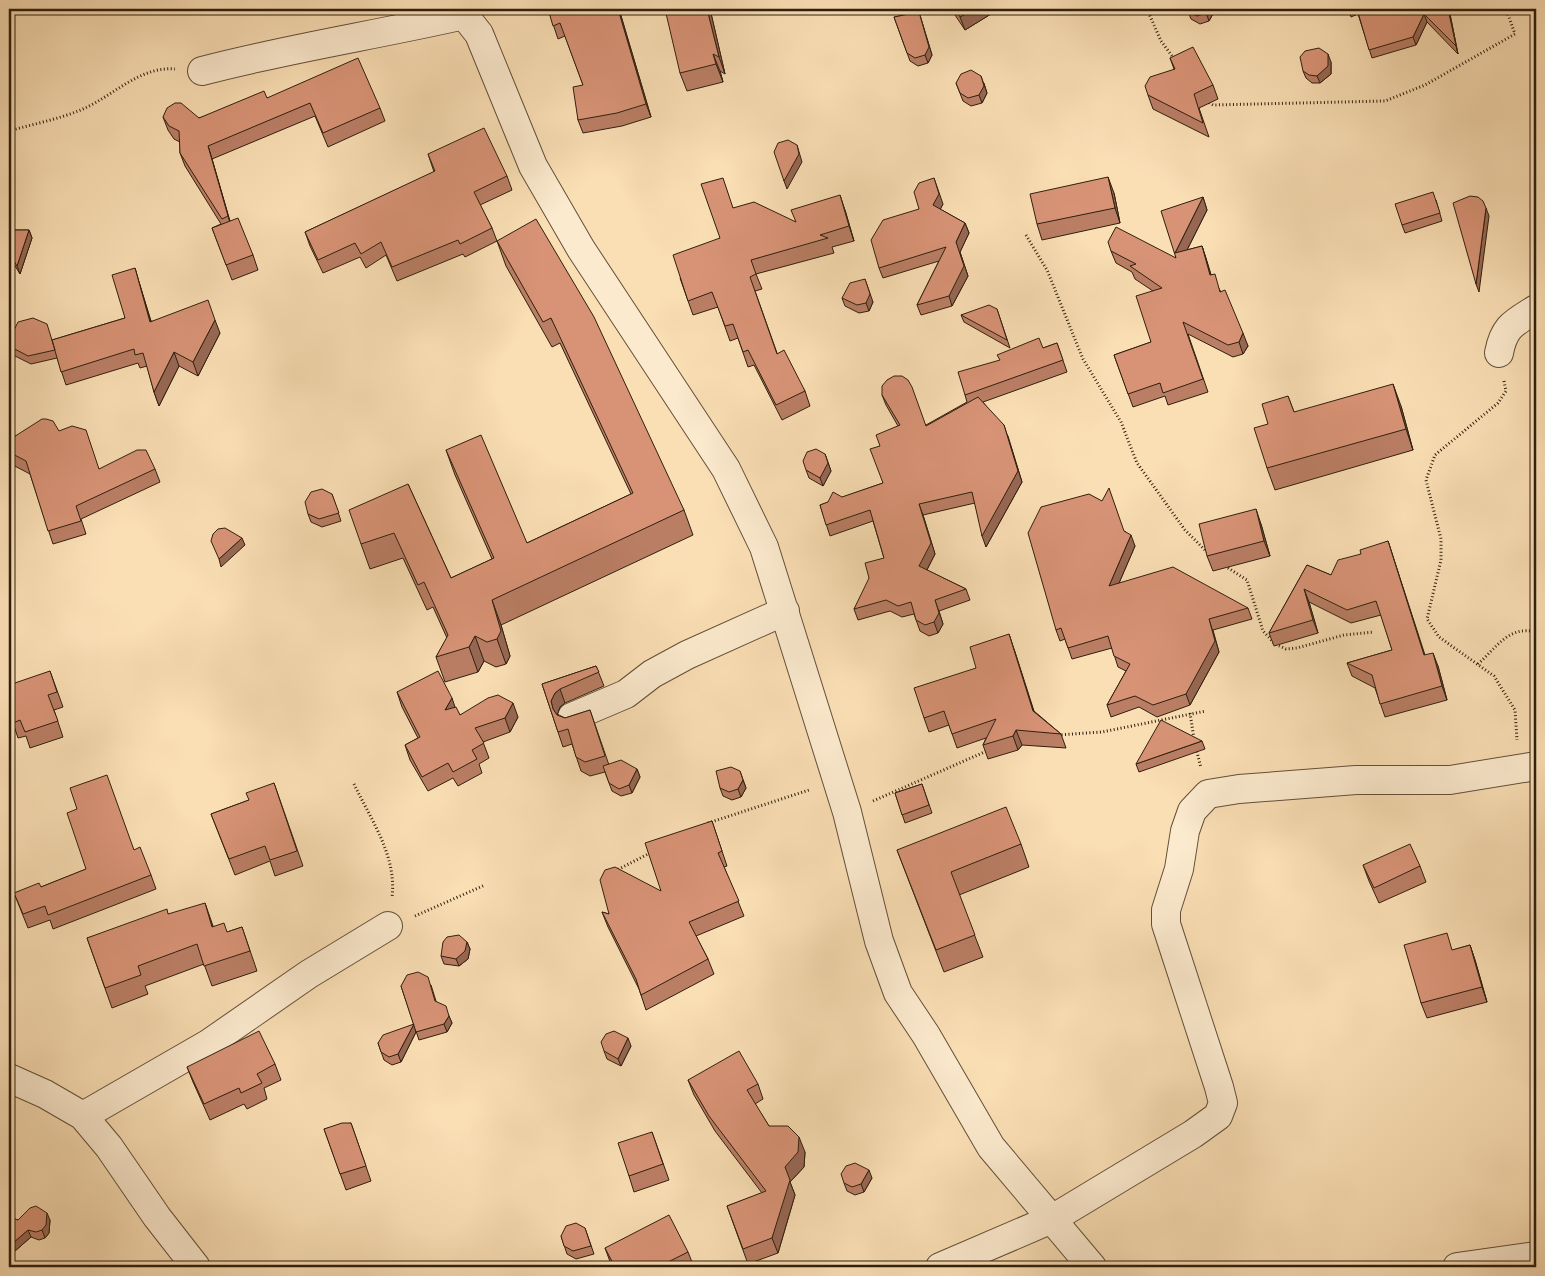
<svg xmlns="http://www.w3.org/2000/svg" width="1545" height="1276" font-family="Cardo,serif">
	<rect width="100%" height="100%" fill="#fadeb4"/>
	<filter id="stains"><feTurbulence type="fractalNoise" baseFrequency=".004" numOctaves="4"/><feColorMatrix values="0 0 0 0 .2 0 0 0 0 .09 0 0 0 0 .02 0 0 0 .5 -.17"/></filter>
	<radialGradient id="worn" r=".72"><stop offset=".6" stop-color="#630" stop-opacity="0"/><stop offset="1" stop-color="#630" stop-opacity=".3"/></radialGradient>
	<g fill="none" stroke-linecap="round" stroke-linejoin="round">
		<defs>
			<path id="minor" d="M 462,9 L 464,15 L 479,34 L 533,166 L 581,249 L 726,469 L 764,547 L 847,812 L 879,941 L 898,993 L 926,1035 L 991,1147 L 1092,1267
				M 202,71 C 289,48 377,35 464,15
				M 1499,353 C 1504,326 1514,323 1536,309
				M 572,717 L 626,694 L 652,674 L 687,655 L 785,611
				M 9,1078 L 45,1094 L 83,1116 L 109,1147 L 157,1217 L 196,1267
				M 83,1116 L 208,1044 L 309,974 L 388,926
				M 940,1267 L 1052,1219 L 1193,1134 L 1218,1116 L 1223,1103 L 1219,1087 L 1166,924 L 1166,910 L 1179,869 L 1185,831 L 1192,811 L 1208,794 L 1239,789 L 1356,780 L 1450,780 L 1536,766
				M 1457,1267 L 1536,1256"/>
		</defs>
		<use href="#minor" stroke="#624f38" stroke-width="30"/>
		<path stroke="#2f1f0e" stroke-width="3" stroke-dasharray="1 2.5" stroke-linecap="butt" d="M 1147,9 L 1161,41 L 1175,60
			M 1206,101 L 1213,105 L 1385,101 L 1425,85 L 1515,34 L 1506,9
			M 9,131 C 33,124 60,119 83,109 C 113,96 140,66 175,69
			M 1026,235 L 1047,270 L 1083,359 L 1121,422 L 1137,463 L 1185,530 L 1208,553
			M 1504,381 L 1506,391 L 1498,403 L 1435,455 L 1426,480 L 1441,539 L 1441,560 L 1427,619 L 1439,637 L 1494,676 L 1515,710 L 1517,740
			M 1225,566 L 1247,580 L 1263,631 L 1275,644 L 1286,649 L 1297,648 L 1344,635 L 1374,632
			M 1478,664 C 1496,648 1509,625 1536,632
			M 1190,713 L 1194,739
			M 1058,735 L 1102,732 L 1206,711
			M 1196,748 L 1201,768
			M 354,784 C 371,820 397,856 392,897
			M 873,801 L 989,750
			M 708,823 L 809,790
			M 615,871 L 652,852
			M 415,916 L 485,885"/>
		<use href="#minor" stroke="#fceace" stroke-width="28"/>
	</g>
	<path fill="#ba7e65" stroke="#2f1f0e" d="M 548,9 L 619,9 L 651,117 L 622,126 L 583,133 L 578,120 L 583,85 L 565,36 L 558,39 Z
		M 627,9 L 649,9 L 629,13 Z
		M 710,9 L 725,74 L 720,71 L 723,82 L 687,91 L 680,73 Z
		M 951,9 L 999,9 L 965,30 Z
		M 1187,9 L 1212,9 L 1214,12 L 1209,21 L 1200,24 L 1191,19 Z
		M 1348,9 L 1400,9 L 1400,11 L 1449,9 L 1458,54 L 1427,22 L 1416,45 L 1372,58 L 1358,14 L 1351,17 Z
		M 919,12 L 932,55 L 928,63 L 918,66 L 910,61 L 894,17 Z
		M 1170,58 L 1213,85 L 1218,99 L 1199,108 L 1209,137 L 1153,109 L 1148,95 L 1174,69 Z
		M 1331,62 L 1331,74 L 1320,83 L 1312,83 L 1306,78 L 1303,71 Z
		M 956,83 L 984,83 L 987,93 L 982,103 L 971,106 L 963,101 Z
		M 267,98 L 380,108 L 385,121 L 328,147 L 315,116 L 212,159 L 230,221 L 253,255 L 258,270 L 232,280 L 212,228 L 221,224 L 185,166 L 180,153 L 180,142 L 174,139 L 168,130 L 163,117 L 199,118 Z
		M 428,154 L 507,176 L 512,190 L 480,205 L 492,228 L 497,241 L 465,257 L 463,254 L 397,281 L 386,255 L 366,268 L 360,257 L 323,273 L 310,246 L 305,232 L 434,172 Z
		M 1114,193 L 1120,223 L 1042,240 L 1037,224 Z
		M 1203,197 L 1207,210 L 1187,250 L 1202,246 L 1211,275 L 1221,292 L 1248,346 L 1243,354 L 1233,357 L 1188,334 L 1208,392 L 1168,405 L 1165,396 L 1133,407 L 1114,355 L 1151,342 L 1153,291 L 1135,279 L 1132,272 L 1116,263 L 1111,251 L 1176,258 Z
		M 1436,200 L 1442,221 L 1405,233 L 1402,225 Z
		M 943,204 L 940,209 L 965,223 L 969,233 L 960,252 L 968,276 L 952,306 L 921,315 L 917,305 L 939,261 L 883,278 L 879,268 Z
		M 733,208 L 796,222 L 845,210 L 854,241 L 832,247 L 834,253 L 756,274 L 762,289 L 755,291 L 777,353 L 805,391 L 810,406 L 782,420 L 754,365 L 748,367 L 738,338 L 730,341 L 718,307 L 693,315 L 680,278 L 720,238 Z
		M 9,230 L 29,230 L 32,238 L 20,274 L 9,256 Z
		M 497,241 L 684,510 L 693,535 L 501,625 L 510,656 L 506,664 L 496,667 L 484,661 L 478,672 L 445,682 L 436,657 L 447,638 L 433,607 L 427,610 L 403,558 L 370,569 L 361,544 L 408,484 L 451,578 L 492,559 L 455,475 L 446,450 L 527,543 L 631,494 L 560,343 L 552,347 L 506,266 Z
		M 139,282 L 151,321 L 220,333 L 198,376 L 179,366 L 159,406 L 154,392 L 147,366 L 140,368 L 138,363 L 66,385 L 57,358 L 31,364 L 9,353 L 9,340 L 52,340 L 125,318 Z
		M 842,298 L 873,302 L 869,311 L 859,313 L 845,306 Z
		M 997,309 L 1010,348 L 964,322 L 961,315 Z
		M 1057,343 L 1067,372 L 983,402 L 1008,436 L 1022,482 L 986,547 L 975,503 L 923,515 L 935,554 L 927,570 L 966,589 L 970,600 L 939,611 L 943,624 L 938,633 L 929,636 L 920,631 L 914,614 L 902,617 L 890,611 L 858,620 L 854,609 L 884,558 L 873,521 L 830,536 L 820,505 L 883,483 L 880,446 L 898,426 L 886,405 L 882,395 L 926,425 L 967,402 L 965,395 L 1043,348 Z
		M 1288,396 L 1294,412 L 1401,406 L 1413,450 L 1275,490 L 1267,468 L 1268,424 Z
		M 9,418 L 14,436 L 59,431 L 99,469 L 155,469 L 160,482 L 81,519 L 86,534 L 53,544 L 30,474 L 9,463 Z
		M 825,454 L 831,471 L 823,486 L 809,478 L 806,470 Z
		M 332,494 L 341,521 L 322,527 L 311,522 L 308,514 Z
		M 1261,524 L 1270,556 L 1213,571 L 1207,556 Z
		M 1125,531 L 1135,546 L 1119,583 L 1248,608 L 1252,619 L 1213,630 L 1219,652 L 1190,705 L 1157,717 L 1139,707 L 1111,717 L 1107,705 L 1126,671 L 1118,667 L 1112,648 L 1072,659 L 1065,639 L 1060,641 L 1056,630 Z
		M 1388,541 L 1425,655 L 1438,666 L 1447,700 L 1385,717 L 1375,688 L 1352,676 L 1347,663 L 1392,650 L 1381,615 L 1351,623 L 1309,602 L 1318,633 L 1274,646 L 1269,633 L 1307,565 L 1331,575 L 1361,554 Z
		M 1014,649 L 1034,711 L 1061,734 L 1066,748 L 1022,745 L 1018,750 L 988,759 L 983,745 L 986,738 L 957,748 L 949,725 L 929,732 L 924,718 L 976,668 Z
		M 596,666 L 604,686 L 565,703 L 560,707 L 557,714 L 565,718 L 590,710 L 609,765 L 637,769 L 640,777 L 632,793 L 621,796 L 612,791 L 605,772 L 590,776 L 581,771 L 572,744 L 563,747 L 542,684 Z
		M 50,671 L 63,707 L 54,710 L 63,737 L 30,748 L 26,736 L 18,738 L 13,723 L 12,697 Z
		M 397,692 L 455,708 L 460,715 L 518,717 L 510,732 L 483,742 L 489,758 L 479,764 L 482,773 L 458,786 L 453,778 L 428,791 L 410,760 L 405,745 L 418,738 L 402,707 Z
		M 1202,741 L 1205,749 L 1139,772 L 1136,764 Z
		M 740,771 L 746,788 L 741,797 L 732,800 L 723,796 L 720,788 Z
		M 274,783 L 303,866 L 275,876 L 270,861 L 235,875 L 211,814 L 249,800 Z
		M 922,784 L 932,813 L 905,823 L 895,793 Z
		M 712,821 L 727,866 L 724,867 L 744,916 L 696,936 L 708,959 L 714,974 L 646,1010 L 639,989 L 608,927 L 602,912 L 609,914 L 661,891 Z
		M 1021,844 L 1029,867 L 959,895 L 983,957 L 944,972 L 897,850 Z
		M 134,850 L 151,875 L 156,889 L 53,929 L 50,920 L 28,928 L 14,893 L 41,887 Z
		M 1363,865 L 1420,866 L 1426,882 L 1379,903 L 1369,881 Z
		M 168,914 L 213,926 L 227,932 L 242,927 L 257,971 L 212,986 L 204,964 L 145,986 L 148,994 L 112,1008 L 87,938 Z
		M 467,942 L 470,949 L 468,959 L 459,966 L 444,964 L 441,956 Z
		M 1470,945 L 1475,960 L 1487,1002 L 1427,1018 L 1421,1003 L 1453,950 Z
		M 431,985 L 436,1001 L 448,1014 L 452,1023 L 447,1032 L 419,1040 L 401,986 Z
		M 414,1024 L 416,1032 L 401,1062 L 392,1065 L 384,1060 L 378,1043 Z
		M 631,1046 L 621,1066 L 607,1059 L 604,1051 Z
		M 275,1064 L 281,1080 L 264,1088 L 267,1099 L 247,1109 L 244,1104 L 210,1120 L 193,1082 L 187,1067 Z
		M 688,1080 L 758,1084 L 763,1099 L 755,1104 L 769,1126 L 805,1152 L 804,1167 L 790,1182 L 795,1195 L 778,1253 L 748,1264 L 727,1206 L 762,1193 L 715,1131 L 694,1095 Z
		M 351,1123 L 371,1181 L 346,1190 L 324,1129 Z
		M 652,1132 L 669,1180 L 634,1192 L 629,1176 Z
		M 872,1178 L 864,1192 L 855,1195 L 847,1191 L 844,1183 Z
		M 9,1217 L 18,1220 L 50,1220 L 49,1233 L 45,1238 L 39,1240 L 31,1237 L 15,1251 L 9,1251 Z
		M 585,1228 L 594,1254 L 576,1259 L 567,1254 L 561,1236 Z
		M 605,1248 L 688,1252 L 694,1267 L 612,1267 Z"/>
	<path fill="#976753" stroke="#2f1f0e" d="M 618,9 L 619,9 L 651,117 L 646,104 Z
		M 707,9 L 710,9 L 725,74 L 719,57 Z
		M 974,9 L 999,9 L 965,30 L 960,17 Z
		M 1209,9 L 1212,9 L 1214,12 L 1209,21 L 1206,13 Z
		M 1448,9 L 1449,9 L 1458,54 L 1456,46 Z
		M 919,12 L 932,55 L 928,63 L 925,55 Z
		M 1424,14 L 1427,22 L 1416,45 L 1413,37 Z
		M 713,54 L 720,71 L 723,82 L 716,64 Z
		M 1328,54 L 1331,62 L 1331,74 L 1320,83 L 1317,76 Z
		M 981,76 L 987,93 L 982,103 L 979,95 Z
		M 797,145 L 802,162 L 787,189 L 784,181 Z
		M 208,146 L 212,159 L 232,229 L 228,216 Z
		M 1108,177 L 1114,193 L 1120,223 L 1115,208 Z
		M 934,178 L 943,204 L 937,216 L 933,205 Z
		M 840,195 L 845,210 L 854,241 L 849,226 Z
		M 1203,197 L 1207,210 L 1179,266 L 1175,253 Z
		M 1486,208 L 1489,216 L 1479,292 L 1476,284 Z
		M 965,223 L 969,233 L 960,252 L 968,276 L 952,306 L 949,296 L 956,242 Z
		M 29,230 L 32,238 L 20,274 L 17,266 Z
		M 1202,246 L 1206,258 L 1215,288 L 1210,275 Z
		M 135,268 L 139,282 L 155,335 L 150,322 Z
		M 865,279 L 873,302 L 869,311 L 866,303 Z
		M 215,320 L 220,333 L 198,376 L 193,362 Z
		M 1243,333 L 1248,346 L 1243,354 L 1239,342 Z
		M 174,352 L 179,366 L 159,406 L 154,392 Z
		M 1393,384 L 1401,406 L 1413,450 L 1406,429 Z
		M 9,418 L 10,421 L 16,443 L 9,424 Z
		M 1004,425 L 1022,482 L 986,547 L 982,536 Z
		M 825,454 L 831,471 L 823,486 L 820,478 Z
		M 919,504 L 923,515 L 935,554 L 923,577 L 919,566 Z
		M 1256,509 L 1261,524 L 1270,556 L 1264,541 Z
		M 1131,535 L 1135,546 L 1113,597 L 1109,586 Z
		M 242,538 L 245,545 L 221,567 L 219,559 Z
		M 1388,541 L 1392,554 L 1429,669 L 1424,655 Z
		M 1304,589 L 1309,602 L 1318,633 L 1313,620 Z
		M 492,600 L 501,625 L 510,656 L 506,664 L 497,639 Z
		M 935,600 L 943,624 L 938,633 L 934,622 Z
		M 1209,619 L 1219,652 L 1190,705 L 1186,694 Z
		M 1009,634 L 1014,649 L 1038,725 L 1033,711 Z
		M 475,636 L 484,661 L 478,672 L 469,647 Z
		M 1433,653 L 1438,666 L 1447,700 L 1442,686 Z
		M 560,689 L 565,703 L 560,707 L 557,715 L 553,709 L 551,701 L 555,693 Z
		M 452,698 L 457,713 L 445,710 Z
		M 513,703 L 518,717 L 510,732 L 505,718 Z
		M 1016,730 L 1022,745 L 1018,750 L 1013,736 Z
		M 637,769 L 640,777 L 632,793 L 629,785 Z
		M 743,780 L 746,788 L 741,797 L 738,789 Z
		M 205,903 L 212,923 L 219,947 L 212,927 Z
		M 467,942 L 470,949 L 468,959 L 459,966 L 456,959 Z
		M 1470,945 L 1475,960 L 1487,1002 L 1482,987 Z
		M 449,1016 L 452,1023 L 447,1032 L 444,1024 Z
		M 414,1024 L 416,1032 L 401,1062 L 398,1054 Z
		M 628,1038 L 631,1046 L 621,1066 L 618,1059 Z
		M 799,1137 L 805,1152 L 804,1167 L 790,1182 L 795,1195 L 778,1253 L 772,1238 L 785,1167 Z
		M 869,1170 L 872,1178 L 864,1192 L 861,1184 Z
		M 47,1213 L 50,1220 L 49,1233 L 45,1238 L 42,1230 Z
		M 28,1230 L 31,1237 L 15,1251 L 13,1243 Z"/>
	<path fill="#d89376" stroke="#2f1f0e" d="M 548,9 L 618,9 L 646,104 L 617,113 L 578,120 L 573,87 L 583,85 L 560,23 L 553,26 Z
		M 665,9 L 707,9 L 719,57 L 713,54 L 716,64 L 680,73 Z
		M 955,9 L 974,9 L 960,17 Z
		M 1187,9 L 1209,9 L 1206,13 L 1197,16 L 1188,12 Z
		M 1357,9 L 1397,9 L 1398,12 L 1403,9 L 1448,9 L 1456,46 L 1424,14 L 1413,37 L 1369,50 Z
		M 919,12 L 929,47 L 925,55 L 915,58 L 907,53 L 894,17 Z
		M 1193,47 L 1213,85 L 1194,94 L 1203,123 L 1148,95 L 1145,86 L 1150,77 L 1175,69 L 1170,58 Z
		M 1319,48 L 1328,54 L 1328,66 L 1317,76 L 1309,75 L 1303,71 L 1300,57 L 1305,51 Z
		M 358,58 L 380,108 L 323,133 L 310,103 L 208,146 L 228,216 L 222,219 L 180,153 L 179,131 L 169,126 L 163,117 L 167,108 L 175,103 L 181,103 L 199,118 L 264,91 L 267,98 Z
		M 971,70 L 981,76 L 984,86 L 979,95 L 968,98 L 960,93 L 956,83 L 961,74 Z
		M 484,128 L 507,176 L 474,192 L 492,228 L 460,244 L 458,240 L 392,267 L 381,242 L 361,254 L 355,243 L 318,260 L 305,232 L 435,171 L 428,154 Z
		M 788,140 L 797,145 L 799,154 L 784,181 L 774,152 L 778,143 Z
		M 1108,177 L 1115,208 L 1037,224 L 1030,194 Z
		M 723,178 L 733,208 L 754,202 L 796,222 L 791,210 L 840,195 L 849,226 L 820,235 L 828,238 L 751,260 L 756,274 L 750,277 L 777,354 L 784,350 L 805,391 L 776,405 L 748,350 L 743,352 L 733,324 L 725,326 L 712,292 L 688,301 L 673,255 L 720,238 L 701,184 Z
		M 934,178 L 939,194 L 933,205 L 965,223 L 956,242 L 964,266 L 949,296 L 917,305 L 946,247 L 879,268 L 871,240 L 883,220 L 919,209 L 914,192 L 919,183 Z
		M 1433,192 L 1440,213 L 1402,225 L 1395,204 Z
		M 1470,196 L 1478,197 L 1483,201 L 1486,208 L 1476,284 L 1453,203 Z
		M 1203,197 L 1175,253 L 1202,246 L 1210,275 L 1215,274 L 1220,292 L 1225,290 L 1243,333 L 1239,342 L 1228,345 L 1183,322 L 1203,379 L 1163,393 L 1160,383 L 1128,394 L 1114,355 L 1151,342 L 1136,296 L 1162,288 L 1130,266 L 1136,264 L 1111,251 L 1108,242 L 1116,227 L 1176,258 L 1161,211 Z
		M 238,218 L 253,255 L 226,265 L 212,228 Z
		M 536,219 L 594,317 L 684,510 L 492,600 L 501,631 L 497,639 L 487,642 L 475,636 L 469,647 L 436,657 L 448,635 L 424,582 L 418,585 L 394,533 L 361,544 L 349,510 L 408,484 L 451,578 L 494,558 L 446,450 L 481,435 L 527,543 L 633,493 L 551,318 L 543,322 L 497,241 Z
		M 9,230 L 29,230 L 17,266 L 9,253 Z
		M 135,268 L 150,322 L 208,300 L 215,320 L 193,362 L 174,352 L 154,392 L 143,353 L 135,355 L 134,349 L 61,372 L 52,340 L 125,318 L 112,275 Z
		M 865,279 L 870,294 L 866,303 L 857,305 L 842,298 L 850,283 Z
		M 989,305 L 997,309 L 1007,340 L 961,315 Z
		M 33,318 L 47,324 L 55,350 L 28,356 L 9,346 L 9,340 L 18,322 Z
		M 1039,338 L 1043,348 L 1057,343 L 1063,360 L 965,395 L 958,372 L 1000,360 L 997,355 Z
		M 894,376 L 902,376 L 908,380 L 912,387 L 926,426 L 978,397 L 1004,425 L 1018,471 L 982,536 L 972,492 L 919,504 L 931,543 L 919,566 L 966,589 L 935,600 L 939,613 L 934,622 L 925,625 L 916,620 L 911,602 L 898,606 L 886,600 L 854,609 L 869,578 L 865,563 L 884,558 L 870,510 L 826,525 L 820,505 L 828,502 L 833,492 L 842,497 L 883,483 L 870,449 L 880,446 L 876,435 L 900,425 L 882,395 L 882,386 L 887,380 Z
		M 1393,384 L 1406,429 L 1267,468 L 1254,428 L 1268,424 L 1262,404 L 1288,396 L 1294,412 Z
		M 42,419 L 46,419 L 53,421 L 59,431 L 72,426 L 86,430 L 99,469 L 137,450 L 146,450 L 155,469 L 76,506 L 81,521 L 48,531 L 26,461 L 9,452 L 9,440 Z
		M 816,449 L 825,454 L 828,463 L 820,478 L 806,470 L 803,461 L 807,452 Z
		M 1109,488 L 1124,531 L 1131,535 L 1109,586 L 1173,567 L 1248,608 L 1209,619 L 1215,641 L 1186,694 L 1153,705 L 1135,696 L 1107,705 L 1130,664 L 1114,656 L 1108,636 L 1068,648 L 1061,628 L 1056,630 L 1028,533 L 1041,507 L 1089,494 L 1102,501 Z
		M 322,489 L 332,494 L 339,513 L 319,519 L 308,514 L 305,502 L 311,492 Z
		M 1256,509 L 1264,541 L 1207,556 L 1199,524 Z
		M 225,528 L 242,538 L 219,559 L 211,541 L 213,534 L 218,529 Z
		M 1388,541 L 1424,655 L 1433,653 L 1442,686 L 1380,704 L 1372,675 L 1347,663 L 1392,650 L 1376,601 L 1347,610 L 1304,589 L 1313,620 L 1269,633 L 1307,565 L 1331,575 L 1338,560 L 1361,554 L 1360,550 Z
		M 1009,634 L 1033,711 L 1061,734 L 1016,730 L 1013,736 L 983,745 L 996,719 L 952,734 L 944,711 L 924,718 L 914,688 L 976,668 L 970,647 Z
		M 596,666 L 599,672 L 560,689 L 555,693 L 551,701 L 553,709 L 557,715 L 565,718 L 590,710 L 605,756 L 585,762 L 576,757 L 568,729 L 558,732 L 542,684 Z
		M 50,671 L 57,692 L 48,695 L 58,721 L 25,732 L 20,720 L 13,723 L 9,711 L 9,698 L 12,697 L 9,687 L 9,685 Z
		M 438,671 L 452,698 L 445,710 L 456,707 L 460,715 L 488,698 L 498,695 L 513,703 L 505,718 L 475,728 L 484,743 L 472,750 L 477,759 L 453,772 L 448,763 L 422,777 L 405,745 L 420,737 L 397,692 Z
		M 1161,720 L 1202,741 L 1136,764 Z
		M 621,760 L 637,769 L 629,785 L 619,789 L 609,783 L 603,766 Z
		M 731,767 L 740,771 L 743,780 L 738,789 L 729,792 L 720,788 L 716,771 Z
		M 107,775 L 134,850 L 140,847 L 151,875 L 48,915 L 45,906 L 23,914 L 14,893 L 39,883 L 41,887 L 86,869 L 67,813 L 77,809 L 70,788 Z
		M 274,783 L 297,851 L 270,860 L 265,846 L 229,859 L 211,814 L 249,800 L 246,793 Z
		M 922,784 L 929,805 L 902,815 L 895,793 Z
		M 1006,807 L 1021,844 L 951,872 L 975,935 L 936,950 L 897,850 Z
		M 712,821 L 722,851 L 718,853 L 739,901 L 689,922 L 708,959 L 641,995 L 636,979 L 602,912 L 609,914 L 600,880 L 605,870 L 615,867 L 661,891 L 645,843 Z
		M 1410,844 L 1420,866 L 1374,888 L 1363,865 Z
		M 205,903 L 212,927 L 224,923 L 227,932 L 242,927 L 250,951 L 204,966 L 197,944 L 138,966 L 141,975 L 105,988 L 87,938 L 167,909 L 168,914 Z
		M 1447,933 L 1452,950 L 1470,945 L 1482,987 L 1421,1003 L 1404,945 Z
		M 459,935 L 467,942 L 465,951 L 456,959 L 441,956 L 443,942 L 447,937 Z
		M 418,972 L 428,977 L 435,1001 L 446,1006 L 449,1016 L 444,1024 L 416,1032 L 401,986 L 407,975 Z
		M 414,1024 L 398,1054 L 389,1057 L 381,1052 L 378,1043 L 383,1035 Z
		M 259,1031 L 275,1064 L 257,1074 L 262,1083 L 241,1093 L 239,1088 L 204,1104 L 187,1067 Z
		M 614,1031 L 628,1038 L 618,1059 L 604,1051 L 601,1042 L 606,1034 Z
		M 739,1051 L 758,1084 L 747,1090 L 769,1126 L 788,1126 L 799,1137 L 798,1152 L 785,1167 L 790,1180 L 772,1238 L 743,1249 L 727,1206 L 766,1191 L 709,1116 L 688,1080 Z
		M 342,1123 L 351,1123 L 366,1166 L 340,1174 L 324,1129 Z
		M 652,1132 L 663,1164 L 629,1176 L 618,1143 Z
		M 855,1163 L 869,1170 L 861,1184 L 852,1187 L 844,1183 L 841,1174 L 846,1166 Z
		M 36,1206 L 47,1213 L 46,1225 L 42,1230 L 36,1232 L 28,1230 L 13,1243 L 9,1243 L 9,1217 L 18,1220 L 30,1208 Z
		M 669,1215 L 688,1252 L 658,1267 L 615,1267 L 605,1248 Z
		M 576,1223 L 585,1228 L 591,1246 L 573,1251 L 564,1246 L 561,1236 L 566,1226 Z
		M 1047,1262 L 1049,1267 L 1033,1267 Z"/>
	<rect width="1545" height="1276" fill="none" stroke="#fadeb4" stroke-width="30"/>
	<rect x="10" y="10" width="1525" height="1256" fill="none" stroke="#2f1f0e" stroke-width="2.5"/>
	<rect x="15" y="15" width="1515" height="1246" fill="none" stroke="#2f1f0e"/>
	<rect width="100%" height="100%" filter="url(#stains)"/>
	<rect width="100%" height="100%" fill="url(#worn)"/>
</svg>
